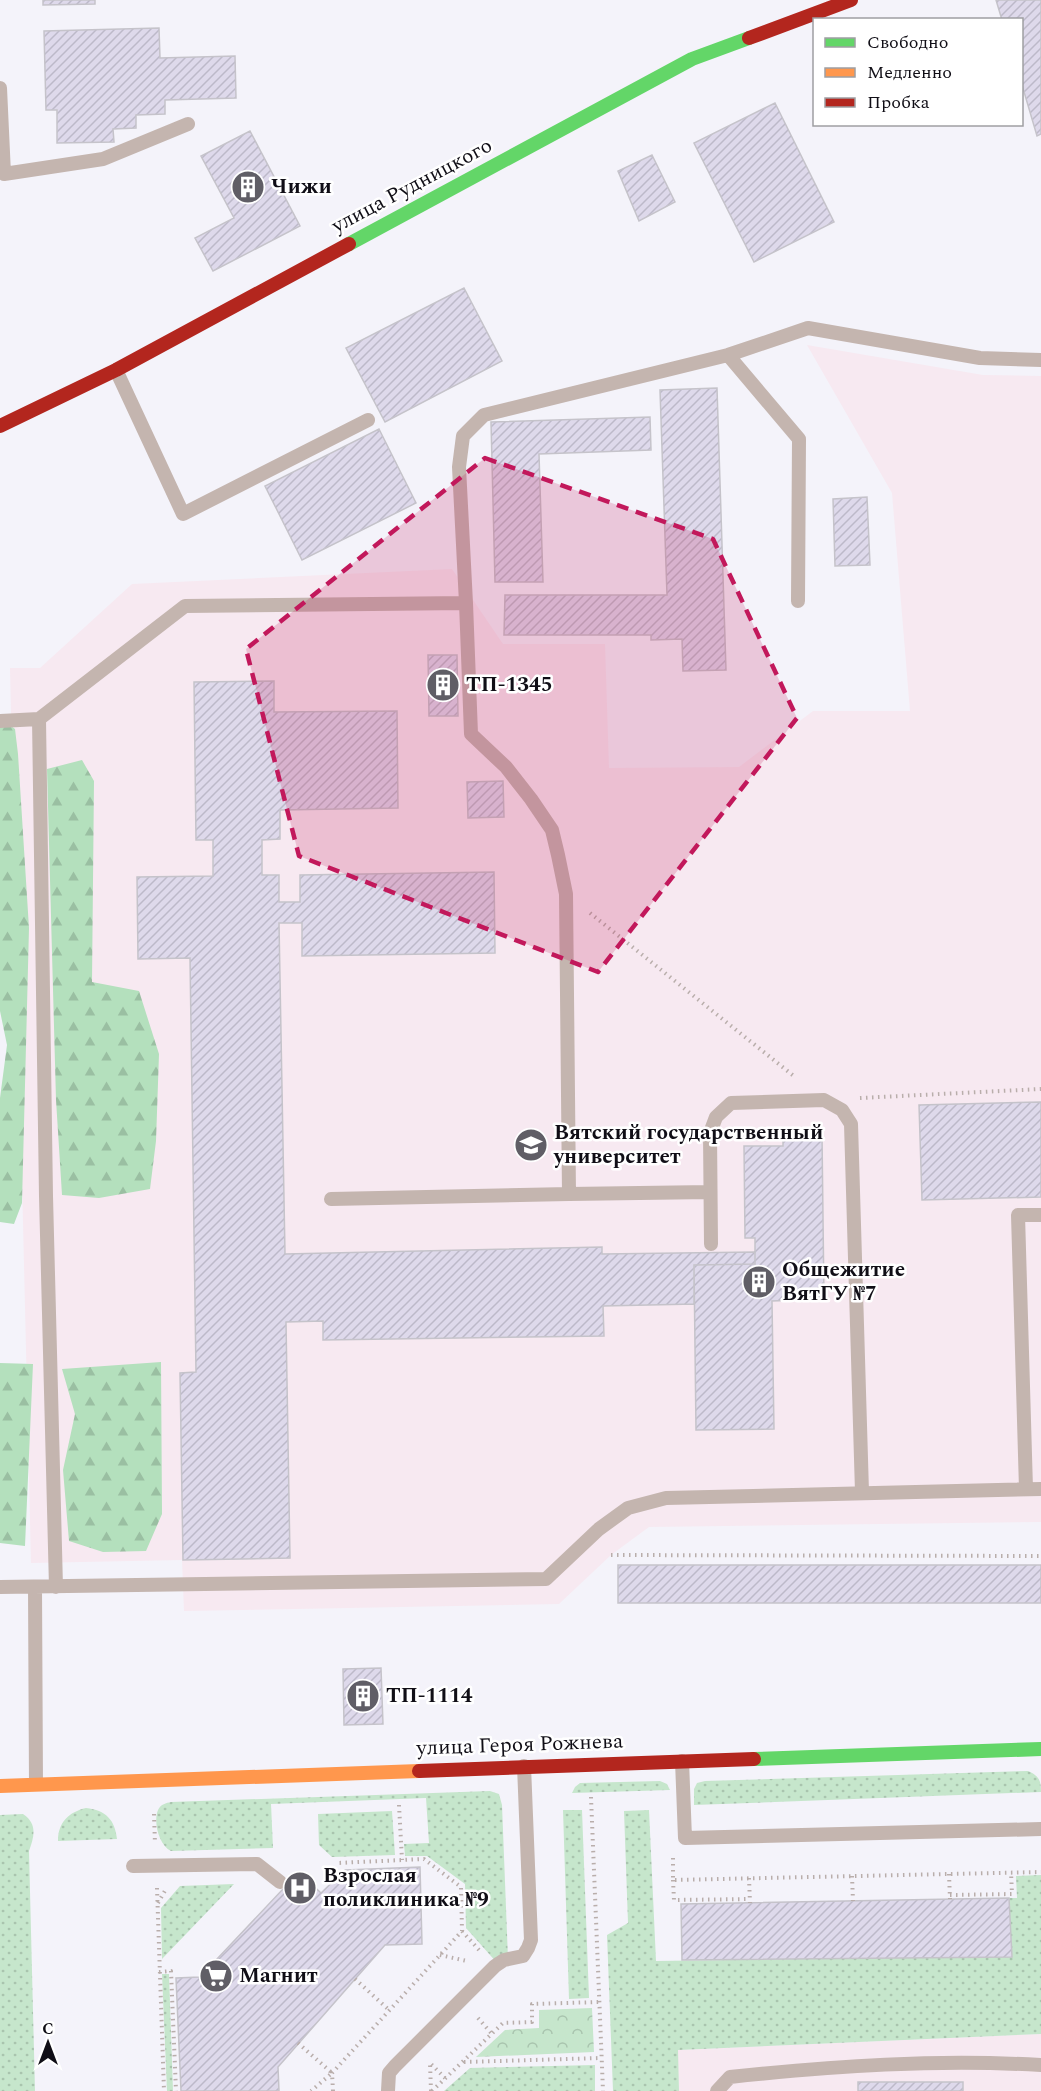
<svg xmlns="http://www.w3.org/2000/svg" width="1041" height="2091" font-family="Spectral,serif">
	<defs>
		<pattern id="grass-dots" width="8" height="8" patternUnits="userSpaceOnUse" patternTransform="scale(1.5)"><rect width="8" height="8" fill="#c6e6cc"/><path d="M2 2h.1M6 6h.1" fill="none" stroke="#a9c4ae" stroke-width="1.8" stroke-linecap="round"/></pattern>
		<pattern id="forest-firs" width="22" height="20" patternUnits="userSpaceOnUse" patternTransform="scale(1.5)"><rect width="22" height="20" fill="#b4e0bd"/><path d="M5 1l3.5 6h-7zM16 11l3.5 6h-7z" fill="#9abfa2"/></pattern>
		<pattern id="park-crowns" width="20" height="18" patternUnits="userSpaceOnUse" patternTransform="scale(1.5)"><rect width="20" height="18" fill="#c6e6cc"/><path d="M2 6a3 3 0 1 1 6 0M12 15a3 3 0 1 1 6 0" fill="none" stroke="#a9c4ae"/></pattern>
		<pattern id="building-hatch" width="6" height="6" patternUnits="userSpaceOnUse" patternTransform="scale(1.5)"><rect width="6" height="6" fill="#ded9eb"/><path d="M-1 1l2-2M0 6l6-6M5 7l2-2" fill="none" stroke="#bdb9c9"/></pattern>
	</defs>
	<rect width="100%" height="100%" fill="#f4f3fa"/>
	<path fill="#f7e9f1" d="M 807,345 L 983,375 L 1041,376 L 1041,1522 L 649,1527 L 611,1555 L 559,1604 L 184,1611 L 182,1560 L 31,1563 L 10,668 L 40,668 L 132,584 L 452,569 L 503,644 L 605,644 L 609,768 L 739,767 L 813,711 L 910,711 L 892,493 Z
		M 1041,2034 L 1041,2091 L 679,2091 L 677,2050 Z"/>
	<path fill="url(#grass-dots)" d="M 1028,1771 C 1039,1776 1041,1780 1041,1792 L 694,1805 L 694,1789 L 697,1783 L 705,1781 Z
		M 660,1781 L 667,1784 L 670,1790 L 572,1793 L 575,1787 L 580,1783 Z
		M 490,1791 L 499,1794 L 502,1805 L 508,1959 L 498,1964 L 466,1928 L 465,1884 L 427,1856 L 405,1856 L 404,1844 L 429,1843 L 426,1798 L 271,1804 L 273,1848 L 171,1851 C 159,1845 153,1822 158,1810 C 161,1804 166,1803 171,1802 Z
		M 86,1808 C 106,1810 115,1820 117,1839 L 58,1841 C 58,1822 69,1812 86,1808 Z
		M 563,1810 L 582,1810 L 589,1998 L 569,1999 Z
		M 649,1810 L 656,1961 L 1012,1956 L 1009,1898 L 1017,1898 L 1016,1876 L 1041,1875 L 1041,2034 L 678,2050 L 679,2091 L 613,2091 L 607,1935 L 628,1923 L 624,1811 Z
		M 392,1811 L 395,1855 L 332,1857 L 319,1845 L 318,1814 Z
		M 23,1814 C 38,1824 34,1837 29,1851 L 35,2091 L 0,2091 L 0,1815 Z
		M 234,1884 L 162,1959 L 161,1908 L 180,1886 Z
		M 162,1974 L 169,1974 L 173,2091 L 167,2091 Z
		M 595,2065 L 595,2091 L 444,2091 L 470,2068 Z"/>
	<path fill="url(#forest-firs)" d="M 7,723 L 15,729 L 18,754 L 29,928 L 22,1203 L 14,1224 L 0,1222 L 0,1098 L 7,1045 L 0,1011 L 0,727 Z
		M 82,760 L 94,781 L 92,982 L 139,991 L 159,1054 L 156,1141 L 150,1189 L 99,1198 L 62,1195 L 56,1100 L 47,769 Z
		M 161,1362 L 162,1514 L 146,1551 L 103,1552 L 69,1541 L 63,1470 L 75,1414 L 62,1369 Z
		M 0,1363 L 33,1364 L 25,1546 L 0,1543 Z"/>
	<path fill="url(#park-crowns)" d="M 592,2008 L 594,2052 L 476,2057 L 505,2030 L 539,2028 L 539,2010 Z"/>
	<path fill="url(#building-hatch)" stroke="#c5c3ca" stroke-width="1.5" d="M 43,0 L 95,0 L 95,4 L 43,5 Z
		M 996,0 L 1041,0 L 1041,134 L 1037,136 L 1022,85 L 1022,20 L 1002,20 Z
		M 159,28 L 160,58 L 235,56 L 236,98 L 165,100 L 165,114 L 136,115 L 136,128 L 113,129 L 114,142 L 57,143 L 57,110 L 46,110 L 44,31 Z
		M 775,103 L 834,222 L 754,262 L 694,143 Z
		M 250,131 L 300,226 L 213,271 L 195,238 L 234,218 L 201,156 Z
		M 652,155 L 675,202 L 639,221 L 618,171 Z
		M 464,288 L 502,361 L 385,422 L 346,348 Z
		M 717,388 L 726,670 L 683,671 L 682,639 L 651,640 L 651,635 L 504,635 L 505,595 L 667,595 L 660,390 Z
		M 650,417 L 651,450 L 539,454 L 543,582 L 495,582 L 491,422 Z
		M 379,429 L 416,503 L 302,560 L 265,486 Z
		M 867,497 L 870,565 L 835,566 L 833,499 Z
		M 428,655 L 457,655 L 458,716 L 429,716 Z
		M 274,681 L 274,712 L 397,711 L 398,808 L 280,810 L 280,839 L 262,840 L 262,875 L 279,875 L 279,902 L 300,902 L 300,875 L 494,872 L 495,953 L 302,956 L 302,923 L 279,923 L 285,1254 L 602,1247 L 602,1254 L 755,1252 L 755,1264 L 694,1265 L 694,1304 L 603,1306 L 604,1336 L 323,1340 L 323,1321 L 286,1322 L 290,1558 L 183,1560 L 180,1373 L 196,1372 L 190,958 L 138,959 L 137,877 L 213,876 L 213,840 L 196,840 L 194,682 Z
		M 503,781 L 504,817 L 468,818 L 467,782 Z
		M 1041,1102 L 1041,1197 L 922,1200 L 919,1105 Z
		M 783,1135 L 822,1135 L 824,1299 L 772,1301 L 774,1429 L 696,1430 L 694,1265 L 755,1264 L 755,1238 L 745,1238 L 744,1146 L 783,1146 Z
		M 618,1565 L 1041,1565 L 1041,1603 L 618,1603 Z
		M 381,1668 L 383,1724 L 344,1725 L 343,1669 Z
		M 420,1867 L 422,1944 L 385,1945 L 278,2067 L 279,2091 L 181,2091 L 176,1978 L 200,1977 L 299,1872 L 321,1893 L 345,1870 Z
		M 1009,1898 L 1012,1957 L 682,1960 L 681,1904 Z
		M 858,2082 L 963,2082 L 963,2091 L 858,2091 Z"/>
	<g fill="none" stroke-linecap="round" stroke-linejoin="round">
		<path stroke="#b9aeab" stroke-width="4" stroke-dasharray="1.5 4.5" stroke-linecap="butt" d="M 590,913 L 795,1077
			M 860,1098 L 1041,1089
			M 611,1555 L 1041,1556
			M 591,1797 L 603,2091
			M 399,1805 L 402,1860
			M 154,1814 L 155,1844
			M 673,1858 L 673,1880 L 1041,1872
			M 949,1874 L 950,1899
			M 852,1876 L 853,1901
			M 749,1878 L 750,1903
			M 673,1880 L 674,1900 L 750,1899
			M 157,1888 L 164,2091
			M 950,1895 L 1012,1894 L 1011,1872
			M 158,1903 L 166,1889
			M 462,1931 L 479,1950
			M 440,1955 L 467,1961
			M 159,1972 L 171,1971 L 176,2091
			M 355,1979 L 389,2010
			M 478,2018 L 492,2034
			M 298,2043 L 332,2073 L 311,2091
			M 464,2062 L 601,2058
			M 333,2091 L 332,2073 L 462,1931 L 461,1887 L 424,1859 L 338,1863
			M 431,2091 L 430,2063 L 445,2078
			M 432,2091 L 503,2023 L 532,2022 L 532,2004 L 599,2002"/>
		<path stroke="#c4b5af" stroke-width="14" d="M 0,88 L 4,174 L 103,159 L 188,124
			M 728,355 L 799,439 L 798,601
			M 116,370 L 183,514 L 368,420
			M 466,603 L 471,734 L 506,767 L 531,799 L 552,830 L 558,855 L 566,894 L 569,1194 L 710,1192
			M 39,719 L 46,1196 L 56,1587
			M 0,721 L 39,719 L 185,606 L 466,603 L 459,467 L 463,436 L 484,415 L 728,355 L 808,328 L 980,358 L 1041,360
			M 331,1199 L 569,1194
			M 711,1244 L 710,1133 L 716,1117 L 731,1103 L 824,1100 L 842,1110 L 851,1124 L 862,1492
			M 1026,1489 L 1018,1215 L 1041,1215
			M 0,1587 L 546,1579 L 599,1529 L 628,1508 L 666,1498 L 1041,1489
			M 35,1587 L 36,1784
			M 682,1761 L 685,1838 L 1041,1829
			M 133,1866 L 257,1864 L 280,1882
			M 388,2091 L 389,2073 L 395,2066 L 495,1966 L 504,1960 L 523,1956 L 528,1948 L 531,1940 L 524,1766
			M 717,2091 L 730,2077 C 835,2066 935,2059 1041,2065"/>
		<path stroke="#63d668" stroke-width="14" d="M 349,244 L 692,59 L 749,38
			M 754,1759 L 1041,1749"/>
		<path stroke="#ff974d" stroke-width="14" d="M 0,1786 L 419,1771"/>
		<path stroke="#b3261e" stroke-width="14" d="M 749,38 L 851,0
			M 0,426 L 116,370 L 349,244
			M 419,1771 L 754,1759"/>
	</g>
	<path fill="#c2185b" fill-opacity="0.2" stroke="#c2185b" stroke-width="4.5" stroke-dasharray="12 8" stroke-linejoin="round" d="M 485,458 L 713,539 L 797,718 L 598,972 L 299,856 L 246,649 Z"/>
	<defs>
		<symbol id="building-disc" viewBox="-11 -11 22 22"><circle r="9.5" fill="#605e66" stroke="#fff"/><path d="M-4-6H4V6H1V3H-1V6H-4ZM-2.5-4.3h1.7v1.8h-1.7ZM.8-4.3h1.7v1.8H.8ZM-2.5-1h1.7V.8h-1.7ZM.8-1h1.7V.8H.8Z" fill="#fff"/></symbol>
		<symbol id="university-disc" viewBox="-11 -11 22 22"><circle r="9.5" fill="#605e66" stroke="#fff"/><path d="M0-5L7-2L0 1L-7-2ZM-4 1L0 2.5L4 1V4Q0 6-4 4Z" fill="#fff"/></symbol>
		<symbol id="hospital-disc" viewBox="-11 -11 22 22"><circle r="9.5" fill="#605e66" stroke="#fff"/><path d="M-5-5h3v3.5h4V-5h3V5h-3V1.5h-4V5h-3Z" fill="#fff"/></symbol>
		<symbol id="supermarket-disc" viewBox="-11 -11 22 22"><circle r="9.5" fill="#605e66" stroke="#fff"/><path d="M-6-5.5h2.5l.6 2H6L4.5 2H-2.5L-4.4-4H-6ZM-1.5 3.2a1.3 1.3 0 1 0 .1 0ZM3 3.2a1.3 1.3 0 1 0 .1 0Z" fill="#fff"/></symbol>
	</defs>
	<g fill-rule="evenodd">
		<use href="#building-disc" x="229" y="168" width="38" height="38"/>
		<use href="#building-disc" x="424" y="666" width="38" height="38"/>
		<use href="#university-disc" x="512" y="1126" width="38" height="38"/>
		<use href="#building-disc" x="740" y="1263" width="38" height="38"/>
		<use href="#building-disc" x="344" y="1677" width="38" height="38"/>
		<use href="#hospital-disc" x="281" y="1869" width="38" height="38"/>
		<use href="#supermarket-disc" x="197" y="1957" width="38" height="38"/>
	</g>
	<g text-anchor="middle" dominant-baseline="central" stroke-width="5" stroke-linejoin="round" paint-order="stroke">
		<g font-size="21" fill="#100e16" stroke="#fff">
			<text transform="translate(412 186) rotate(-28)">улица Рудницкого</text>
			<text transform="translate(520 1745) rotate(-2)">улица Героя Рожнева</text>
		</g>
		<g font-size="21" font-weight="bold" fill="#100e16" stroke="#fff" text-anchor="start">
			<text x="271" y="187">Чижи</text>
			<text x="466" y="685">ТП-1345</text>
			<text x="554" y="1133">Вятский государственный<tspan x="554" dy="24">университет</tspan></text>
			<text x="782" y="1270">Общежитие<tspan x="782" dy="24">ВятГУ №7</tspan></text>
			<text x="386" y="1696">ТП-1114</text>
			<text x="323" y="1876">Взрослая<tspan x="323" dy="24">поликлиника №9</tspan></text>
			<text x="239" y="1976">Магнит</text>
		</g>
	</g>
	<rect x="813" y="18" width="210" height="108" fill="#ffffff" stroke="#9f9fa2" stroke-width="1.5"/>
	<rect x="825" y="38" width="30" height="9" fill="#63d668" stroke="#9f9fa2" stroke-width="1.5"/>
	<text x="867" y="48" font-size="18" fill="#100e16">Свободно</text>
	<rect x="825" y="68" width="30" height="9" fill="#ff974d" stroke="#9f9fa2" stroke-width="1.5"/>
	<text x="867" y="78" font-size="18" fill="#100e16">Медленно</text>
	<rect x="825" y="98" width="30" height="9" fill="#b3261e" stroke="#9f9fa2" stroke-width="1.5"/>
	<text x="867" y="108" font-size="18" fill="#100e16">Пробка</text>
	<g transform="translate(48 2043)" stroke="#ffffff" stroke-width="4.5" paint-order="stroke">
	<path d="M0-4.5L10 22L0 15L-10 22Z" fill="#100e16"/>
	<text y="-9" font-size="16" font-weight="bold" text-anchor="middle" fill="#100e16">С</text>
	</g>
</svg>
